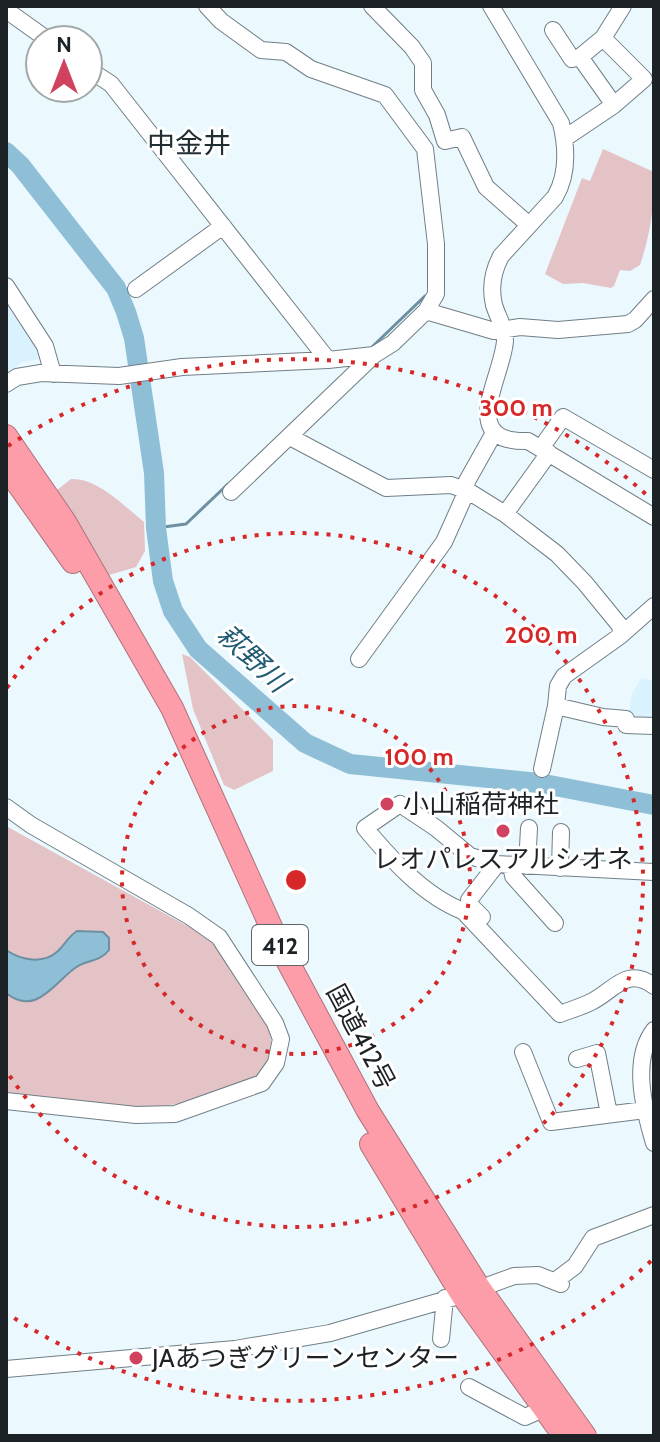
<svg xmlns="http://www.w3.org/2000/svg" width="660" height="1442" font-family="Cabin,'Noto Sans JP',sans-serif">
	<rect width="100%" height="100%" fill="#ebf8fe"/>
	<path fill="#d9f2fe" d="M 6,291 L 47,358 L 22,362 L 6,374 Z
		M 641,678 L 654,681 L 654,724 L 628,720 L 632,694 Z"/>
	<path fill="#e3c3c6" d="M 603,149 L 654,172 C 654,207 651,232 640,265 L 630,271 L 620,270 L 614,286 L 611,288 L 583,283 L 563,284 L 545,274 L 582,178 L 590,181 Z
		M 71,479 C 98,478 124,506 144,522 L 145,551 L 136,567 L 109,575 L 57,490 Z
		M 182,654 L 190,657 L 273,740 L 273,771 L 234,790 L 224,785 L 193,709 Z
		M 6,826 L 211,939 L 270,1031 C 272,1046 272,1060 261,1072 C 242,1093 169,1107 141,1109 L 6,1093 Z"/>
	<path fill="#8fbfd6" stroke="#6c90a1" stroke-width="2" d="M 77,931 L 103,932 L 109,938 L 109,950 C 99,963 87,959 75,968 C 54,983 36,1017 6,993 L 6,950 C 21,960 43,965 58,951 C 65,944 68,937 77,931 Z"/>
	<g fill="none" stroke-linecap="round" stroke-linejoin="round">
		<path stroke="#6c90a1" stroke-width="3" d="M 136,6 L 156,6
			M 373,346 L 425,296
			M 156,528 L 186,524 L 228,484"/>
		<path stroke="#8fbfd6" stroke-width="20" d="M 6,152 L 20,165 L 116,288 L 126,312 L 134,338 L 154,473 L 156,528 L 163,581 L 173,611 L 198,649 L 305,743 L 350,764 L 539,783 L 654,805"/>
		<defs>
			<path id="minor" d="M 207,6 L 221,21 L 261,50 L 286,52 L 311,69 L 385,95 L 425,149 L 436,244 L 436,294 L 426,311
				M 372,6 L 412,47 L 423,63 L 423,90 L 437,115 L 445,141 L 462,137 L 486,187 L 529,225
				M 491,6 L 561,123 C 567,148 568,175 555,197 L 501,256 C 493,271 490,288 494,305 C 498,318 505,327 505,341 C 502,379 457,443 528,441 L 654,517
				M 6,10 L 48,40
				M 553,30 L 572,59 L 580,57
				M 603,38 L 580,57 L 614,105
				M 88,69 L 111,84 L 328,360
				M 565,138 L 614,105 L 644,79 L 603,38 L 623,6
				M 6,286 L 45,346 L 53,374
				M 136,289 L 223,226
				M 6,384 L 17,377 L 41,373 L 119,376 L 182,367 L 328,360 L 374,355 L 393,343 L 426,311 L 494,331 L 520,327 L 558,330 L 628,324 L 635,320 L 654,299
				M 290,437 L 386,488 L 451,485 L 468,491 L 505,514 L 557,554 L 585,583 L 621,627 L 620,636
				M 541,448 L 563,417 L 654,470
				M 231,492 L 374,355
				M 505,514 L 549,453
				M 359,659 L 444,542 L 465,495 L 467,481 L 494,433
				M 556,706 L 603,717 L 626,719 L 626,725 L 654,726
				M 542,769 L 556,706 L 558,686 L 564,676 L 620,636 L 654,606
				M 6,807 L 31,825 L 189,916 L 219,937 L 275,1023 L 281,1039 L 276,1063 L 262,1083 L 175,1114 L 136,1115 L 6,1101
				M 511,865 L 513,876 L 555,923
				M 527,866 L 529,828
				M 560,868 L 561,832
				M 654,872 L 497,864 L 470,856 L 436,828 L 400,804 L 365,828 C 391,859 424,896 463,911 L 560,1014 C 570,1010 581,1007 591,1002 C 615,990 626,966 654,986
				M 482,917 L 470,905 L 469,900 L 497,864
				M 654,1030 C 631,1060 644,1109 654,1143
				M 523,1052 L 551,1122 L 645,1110
				M 577,1059 L 597,1053 L 609,1114
				M 555,1281 L 575,1266 L 593,1238 L 654,1215
				M 441,1339 L 445,1298
				M 6,1369 L 235,1349 L 330,1333 L 462,1295 L 514,1276 L 538,1275 L 561,1284
				M 469,1387 L 525,1417 L 543,1409"/>
			<path id="highway" d="M 6,436 L 65,522 L 172,708 L 281,949 L 368,1111 L 480,1289 L 585,1436
				M 6,467 L 73,562
				M 371,1144 L 462,1295 L 564,1436"/>
		</defs>
		<use href="#minor" stroke="#707f86" stroke-width="18"/>
		<use href="#highway" stroke="#ae727b" stroke-width="24"/>
		<use href="#minor" stroke="#fff" stroke-width="16"/>
		<use href="#highway" stroke="#fd9da9" stroke-width="22"/>
	</g>
	<g fill="none" stroke="#d62828" stroke-width="4" stroke-dasharray="4 8">
		<circle cx="296" cy="880" r="174"/>
		<path d="M7 688A347 347 0 1 1 7 1072"/>
		<path d="M651 1261A521 521 0 0 1 8 1314M8 446A521 521 0 0 1 651 499"/>
	</g>
	<g fill="#d14160" stroke="#fff" stroke-width="3">
		<circle cx="387" cy="804" r="8"/>
		<circle cx="503" cy="831" r="8"/>
		<circle cx="136" cy="1358" r="8"/>
	</g>
	<g text-anchor="middle" dominant-baseline="central" stroke-width="6" stroke-linejoin="round" paint-order="stroke">
		<rect fill="#fff" stroke="#606466" stroke-width="2" x="252" y="925" width="56" height="40" rx="6"/>
		<g font-size="24" font-weight="bold" fill="#1c2225">
			<text x="280" y="945">412</text>
		</g>
		<g font-size="26" fill="#1c2225" stroke="#fff" text-anchor="start">
			<text x="403" y="804">小山稲荷神社</text>
			<text x="503" y="859" text-anchor="middle">レオパレスアルシオネ</text>
			<text x="152" y="1358">JAあつぎグリーンセンター</text>
		</g>
		<g font-size="26" fill="#1c2225" stroke="#fff">
			<text transform="translate(361 1037) rotate(62)">国道412号</text>
		</g>
		<g font-size="28" fill="#212e34" stroke="#fff">
			<text x="189" y="143">中金井</text>
		</g>
		<g font-size="28" font-style="italic" fill="#205b73" stroke="#fff">
			<text transform="translate(253 658) rotate(43)">萩野川</text>
		</g>
	</g>
	<circle cx="296" cy="880" r="12" fill="#d62828" stroke="#fff" stroke-width="4"/>
	<g font-size="24" text-anchor="middle" font-weight="bold" fill="#d62828" stroke="#fff" stroke-width="6" stroke-linejoin="round" paint-order="stroke">
		<text x="516" y="416">300 m</text>
		<text x="541" y="643">200 m</text>
		<text x="419" y="765">100 m</text>
	</g>
	<rect width="660" height="1442" fill="none" stroke="#1c2225" stroke-width="16"/>
	<g transform="translate(64 64)"><circle r="38" fill="#ffffff" stroke="#a4a7a8" stroke-width="2"/>
	<path d="M0-6L14 30L0 20L-14 30Z" fill="#d14160"/>
	<text y="-12" font-size="22" font-weight="bold" text-anchor="middle" fill="#1c2225">N</text>
	</g>
</svg>
